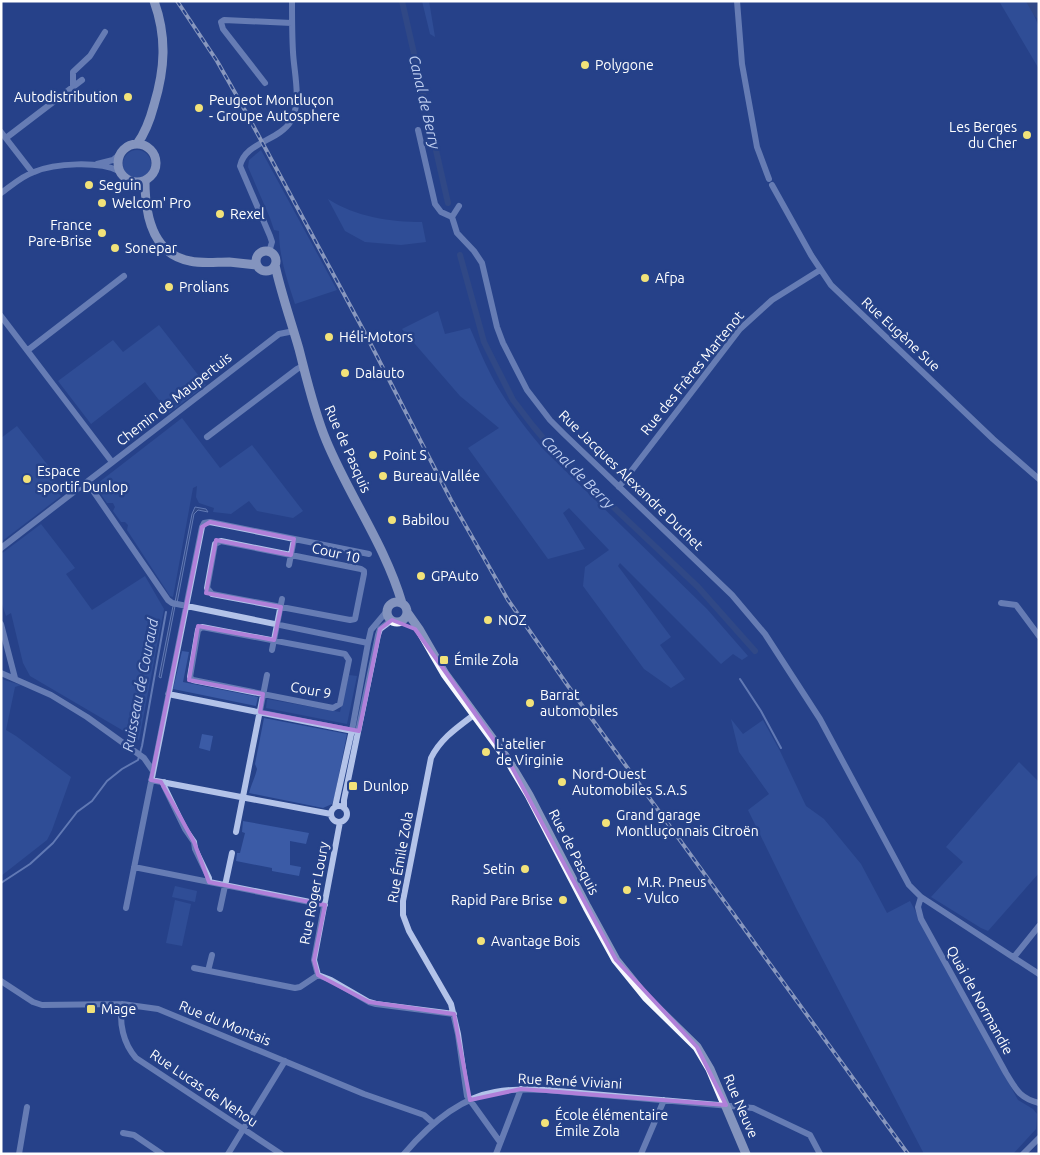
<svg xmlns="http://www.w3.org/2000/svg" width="1040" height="1155" font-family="Ubuntu,sans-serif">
	<rect width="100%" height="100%" fill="#264289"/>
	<path fill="#3b5ba6" d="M 422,1 L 429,1 L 435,37 L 430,34 Z
		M 999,1 L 1028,1 L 1039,27 L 1039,69 Z
		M 261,150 L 337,290 L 295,304 C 287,279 279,257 279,231 L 274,230 L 270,218 L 248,167 L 249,160 Z
		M123 164a14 14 0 1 1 28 0a14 14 0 1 1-28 0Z
		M 328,199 C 356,217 390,222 422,222 L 426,242 L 401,245 L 365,242 L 345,231 Z
		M 438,311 L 445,334 L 470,328 C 477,344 483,360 491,375 C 505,402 523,425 543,449 L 707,609 L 748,656 L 742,660 L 733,654 L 721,664 L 620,563 L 618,566 L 671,637 L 660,645 L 685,679 L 671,688 L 644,669 L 583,586 L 585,567 L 609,550 L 569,508 L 563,513 L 585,549 L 548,559 L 468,448 L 499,428 L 460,396 L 402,329 Z
		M 159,325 L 206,385 L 169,413 L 145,382 L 91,424 L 58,381 L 113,340 L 123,352 Z
		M 182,418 L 220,468 L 252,445 L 303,511 L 293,518 L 257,511 L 249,501 L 231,514 L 213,512 L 214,508 L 199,503 L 196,497 L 197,486 L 193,488 L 173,597 L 170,596 L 127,530 L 128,525 L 125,522 L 121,522 L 113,511 L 115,507 L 113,503 L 107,503 L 98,490 L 98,483 Z
		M 17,426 L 50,468 L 47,471 L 59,487 L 58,492 L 61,496 L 1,542 L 1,438 Z
		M 41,524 L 75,568 L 66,574 L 92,610 L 145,576 L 164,609 L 139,740 L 30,676 L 23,663 L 11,613 L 6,616 L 1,601 L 1,554 Z
		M 182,651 L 189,652 L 183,682 L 258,697 L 256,706 L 173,689 Z
		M 349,675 L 357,676 L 347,724 L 266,708 L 267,699 L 340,712 Z
		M 1,679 L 21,685 L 15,687 L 6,730 L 16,736 L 71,777 L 52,830 L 47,840 L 1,876 Z
		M 264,718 L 347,734 L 334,799 L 332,804 L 323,808 L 249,793 C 251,785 255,778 257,769 L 255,764 Z
		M 731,719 L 743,734 L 763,720 L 780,751 L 806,806 L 824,819 L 861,864 L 887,913 L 910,901 L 1018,1100 L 1033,1109 L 1037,1114 L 1036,1129 L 1013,1154 L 924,1154 L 796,908 L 748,810 L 769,794 L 739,752 Z
		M 202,734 L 213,736 L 210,751 L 199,748 Z
		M 1019,762 L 1039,782 L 1039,873 L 988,931 L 981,928 L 931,897 L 963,862 L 946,847 Z
		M 243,821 L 309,833 L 306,844 L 290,841 L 290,865 L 301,867 L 299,876 L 272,871 L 272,868 L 236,861 L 237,853 L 240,853 L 245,833 L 242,832 Z
		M 175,886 L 197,891 L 195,902 L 172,897 Z
		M 175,900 L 191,904 L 182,946 L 166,943 Z"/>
	<path fill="#3c5084" stroke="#a8bcea" d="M 195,507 L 206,509 L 208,512 L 198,510 L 194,514 L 177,603 L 175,602 L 192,514 Z
		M 173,606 L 175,606 L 161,678 L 159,677 Z"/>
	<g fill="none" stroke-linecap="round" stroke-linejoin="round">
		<path stroke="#a8bcea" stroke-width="2" d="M 740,679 L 761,711 L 781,748
			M 1,883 L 30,864 L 53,843 L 77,812 L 92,801 L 107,781 L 122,769 L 138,760 L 142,746 L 166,612"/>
		<path stroke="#3c5084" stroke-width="6" d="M 402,1 L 448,203
			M 460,255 L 484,342 L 513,400 L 533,426 L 554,451 L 698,587 L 755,651"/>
		<path stroke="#3c5084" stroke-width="11" d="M 1032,1 L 1039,13"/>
		<path stroke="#b3c3e9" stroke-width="6" d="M 737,1 L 742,64 L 757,147 L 769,179
			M 265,83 L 223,29 L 221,22 L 224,20 L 292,23
			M 73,87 L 73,72 L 90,56 L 105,32
			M 418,130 L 435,204 L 441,212 L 452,217
			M 1,132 L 32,172
			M 6,138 L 82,80
			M 97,164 L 113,160 L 120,154
			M 772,185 L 811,255 L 831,285 L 993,439 L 1039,479
			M 1,193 C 11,186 22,176 34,172 C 55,163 99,161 119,171
			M 459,206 L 452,217 L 457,233 L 474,251 L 482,263 L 497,327 L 503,343 L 527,390 L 550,420 L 564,434 L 732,595 L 765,634 L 820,719 L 909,885 L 921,897 L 1039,974
			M 269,252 L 272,242 L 270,236 L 240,166 C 245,142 279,141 291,121 C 302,102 294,73 293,52 C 292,35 292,18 292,1
			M 1,316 L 112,462
			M 28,350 L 124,276
			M 207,437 L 297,369 L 303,366
			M 87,482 L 168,600 L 172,603 L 368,643
			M 619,487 L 740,329 L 772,300 L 820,270
			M 221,541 L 361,569 L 364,571 L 364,574 L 355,619 L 350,620 L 212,594 L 207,588 L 215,544 Z
			M 1,548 L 279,334 L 294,331
			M 289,565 L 294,539
			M 1001,603 L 1016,605 L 1039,636
			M 1,624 L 15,678
			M 202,627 L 345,654 L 349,660 L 340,704 L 333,708 L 193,680 L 190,677 L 198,630 Z
			M 272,650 L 282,599
			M 1,673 L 51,695 L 87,717 L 144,758 L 153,771
			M 168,694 L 353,731
			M 475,714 C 458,727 441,738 431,758 L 403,901 L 403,915 L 409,931 L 451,1004 L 458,1034 L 467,1096 L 500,1142
			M 151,780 L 331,814
			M 164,782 L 164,786 L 185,829 L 194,842 L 195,849 L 209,878 L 209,882
			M331 814a8 8 0 1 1 16 0a8 8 0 1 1-16 0Z
			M 335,807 L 352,730 L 368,643 L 371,630 L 387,611
			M 344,808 L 344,800 L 378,635 L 380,629 L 392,620
			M 340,822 L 314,960 L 318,975 L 331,980 L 369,1002 L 376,1004 L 454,1014
			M 236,832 L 267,675
			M 134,867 L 325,905
			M 921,897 L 918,907 L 921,919 L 1006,1073 C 1016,1089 1019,1098 1039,1103
			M 126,908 L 202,527 L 204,523 L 210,522 L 369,554
			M 220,909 L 232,853
			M 1014,957 L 1039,926
			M 194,968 L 295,988 L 300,987 L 318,975
			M 208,971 L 212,955
			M 1,981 L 33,1002 L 42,1005 L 122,1004 L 158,1009 L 364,1094 L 424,1115 L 433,1123
			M 122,1004 C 119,1023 123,1043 136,1058 L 281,1154
			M 123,1133 L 134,1135 L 162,1154
			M 19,1154 L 27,1107
			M 228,1154 L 285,1061
			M 404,1154 C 427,1127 459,1098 495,1092 C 512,1089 529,1089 546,1090 L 753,1108 L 810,1135 L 820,1154
			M 496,1154 L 521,1089
			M 641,1154 L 664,1100
			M 1023,1154 L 1039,1138"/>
		<path stroke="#f6f8fe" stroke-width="9" d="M118 163a19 19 0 1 1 38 0a19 19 0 1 1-38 0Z
			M 137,144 C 146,132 150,120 154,105 C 165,69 167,37 154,1
			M 145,181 C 145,214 152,254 190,261 C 203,264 216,262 229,262 C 238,263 248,264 257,265
			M256 261a10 10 0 1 1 20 0a10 10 0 1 1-20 0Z
			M 275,265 C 281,293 291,321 299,349 C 307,380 314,411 326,440 C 349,496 385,545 402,603
			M387 612a10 10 0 1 1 20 0a10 10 0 1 1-20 0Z
			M 407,612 L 419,629 L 445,674 L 508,760 L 529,795 L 587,907 L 616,960 L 646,997 L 697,1047 L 710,1069 L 746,1154"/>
		<defs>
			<path id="rail" d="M 177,1 L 217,61 L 242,105 L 366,335 L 451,500 L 508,600 L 568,686 L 908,1154"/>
		</defs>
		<use href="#rail" stroke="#fff" stroke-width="4"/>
		<use href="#rail" stroke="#264289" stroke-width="2" stroke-dasharray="5.5" stroke-linecap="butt"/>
	</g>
	<path d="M0 0H1040V1155H0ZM 210,522 L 294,539 L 291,555 L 216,540 L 206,593 L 281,607 L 274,640 L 198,626 L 189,680 L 263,694 L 260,712 L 359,731 L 380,629 L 392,620 L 415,629 L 508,760 L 616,960 L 697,1047 L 726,1105 L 521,1089 L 470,1100 L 454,1014 L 369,1002 L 318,975 L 314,960 L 325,905 L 209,882 L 194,842 L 161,782 L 151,780 L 202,527 Z" fill="#264289" fill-opacity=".55" fill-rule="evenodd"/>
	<path fill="none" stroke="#b080d9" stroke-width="4" stroke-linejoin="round" d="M 210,522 L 294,539 L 291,555 L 216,540 L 206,593 L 281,607 L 274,640 L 198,626 L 189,680 L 263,694 L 260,712 L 359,731 L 380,629 L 392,620 L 415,629 L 508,760 L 616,960 L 697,1047 L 726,1105 L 521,1089 L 470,1100 L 454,1014 L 369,1002 L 318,975 L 314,960 L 325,905 L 209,882 L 194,842 L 161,782 L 151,780 L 202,527 Z"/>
	<g fill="#f2e279" stroke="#264289" stroke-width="2">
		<circle cx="585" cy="65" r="5"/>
		<circle cx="128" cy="97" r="5"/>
		<circle cx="199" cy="108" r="5"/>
		<circle cx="1027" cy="135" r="5"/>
		<circle cx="89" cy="185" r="5"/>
		<circle cx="102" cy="203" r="5"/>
		<circle cx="220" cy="214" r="5"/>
		<circle cx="102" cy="233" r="5"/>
		<circle cx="115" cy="248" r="5"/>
		<circle cx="645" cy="278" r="5"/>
		<circle cx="169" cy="287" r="5"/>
		<circle cx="329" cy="337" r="5"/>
		<circle cx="345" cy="373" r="5"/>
		<circle cx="373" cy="455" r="5"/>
		<circle cx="383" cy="476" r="5"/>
		<circle cx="27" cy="479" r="5"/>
		<circle cx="392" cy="520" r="5"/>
		<circle cx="421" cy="576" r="5"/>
		<circle cx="488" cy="620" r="5"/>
		<rect x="439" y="655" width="10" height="10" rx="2.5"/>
		<circle cx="530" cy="703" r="5"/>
		<circle cx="486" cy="752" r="5"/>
		<circle cx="562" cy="782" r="5"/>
		<rect x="348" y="781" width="10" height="10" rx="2.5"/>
		<circle cx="606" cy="823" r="5"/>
		<circle cx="525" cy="869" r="5"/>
		<circle cx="627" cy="890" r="5"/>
		<circle cx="563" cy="900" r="5"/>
		<circle cx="481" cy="941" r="5"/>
		<rect x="86" y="1004" width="10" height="10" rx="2.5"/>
		<circle cx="545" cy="1123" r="5"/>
	</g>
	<g text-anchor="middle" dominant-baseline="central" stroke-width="5" stroke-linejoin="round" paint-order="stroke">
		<g font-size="14" fill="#fff" stroke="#264289" text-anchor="start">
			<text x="595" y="65">Polygone</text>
			<text x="118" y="97" text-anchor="end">Autodistribution</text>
			<text x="209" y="100">Peugeot Montluçon<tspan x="209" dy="16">- Groupe Autosphere</tspan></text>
			<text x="1017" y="127" text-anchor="end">Les Berges<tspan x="1017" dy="16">du Cher</tspan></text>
			<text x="99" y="185">Seguin</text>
			<text x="112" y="203">Welcom' Pro</text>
			<text x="230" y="214">Rexel</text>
			<text x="92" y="225" text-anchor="end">France<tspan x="92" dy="16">Pare-Brise</tspan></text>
			<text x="125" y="248">Sonepar</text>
			<text x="655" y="278">Afpa</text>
			<text x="179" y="287">Prolians</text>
			<text x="339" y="337">Héli-Motors</text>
			<text x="355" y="373">Dalauto</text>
			<text x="383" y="455">Point S</text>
			<text x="37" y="471">Espace<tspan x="37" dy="16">sportif Dunlop</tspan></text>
			<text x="393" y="476">Bureau Vallée</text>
			<text x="402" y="520">Babilou</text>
			<text x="431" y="576">GPAuto</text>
			<text x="498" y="620">NOZ</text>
			<text x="454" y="660">Émile Zola</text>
			<text x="540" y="695">Barrat<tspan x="540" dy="16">automobiles</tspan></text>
			<text x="496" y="744">L'atelier<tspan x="496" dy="16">de Virginie</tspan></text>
			<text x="572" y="774">Nord-Ouest<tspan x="572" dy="16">Automobiles S.A.S</tspan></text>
			<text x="363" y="786">Dunlop</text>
			<text x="616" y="815">Grand garage<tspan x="616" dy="16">Montluçonnais Citroën</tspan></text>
			<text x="515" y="869" text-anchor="end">Setin</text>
			<text x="637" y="882">M.R. Pneus<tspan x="637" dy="16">- Vulco</tspan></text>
			<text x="553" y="900" text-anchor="end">Rapid Pare Brise</text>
			<text x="491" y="941">Avantage Bois</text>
			<text x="101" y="1009">Mage</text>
			<text x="555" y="1115">École élémentaire<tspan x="555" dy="16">Émile Zola</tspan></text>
		</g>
		<g font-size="14" fill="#fff" stroke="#264289">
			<text transform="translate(901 334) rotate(43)">Rue Eugène Sue</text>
			<text transform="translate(692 373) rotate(-51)">Rue des Frères Martenot</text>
			<text transform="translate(174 399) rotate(-38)">Chemin de Maupertuis</text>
			<text transform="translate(348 449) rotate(66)">Rue de Pasquis</text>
			<text transform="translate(631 480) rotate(44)">Rue Jacques Alexandre Duchet</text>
			<text transform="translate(336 553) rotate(13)">Cour 10</text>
			<text transform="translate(311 690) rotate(10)">Cour 9</text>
			<text transform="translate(574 852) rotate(63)">Rue de Pasquis</text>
			<text transform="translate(400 857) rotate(-80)">Rue Émile Zola</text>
			<text transform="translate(314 893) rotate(-79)">Rue Roger Loury</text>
			<text transform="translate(980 1000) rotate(61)">Quai de Normandie</text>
			<text transform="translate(225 1023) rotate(22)">Rue du Montais</text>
			<text transform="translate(570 1081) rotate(3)">Rue René Viviani</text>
			<text transform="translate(204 1088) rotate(34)">Rue Lucas de Nehou</text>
			<text transform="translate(741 1106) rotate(67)">Rue Neuve</text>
		</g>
		<g font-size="15" font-style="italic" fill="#bfcef0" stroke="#264289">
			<text transform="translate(425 102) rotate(77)">Canal de Berry</text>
			<text transform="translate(578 472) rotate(45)">Canal de Berry</text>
			<text transform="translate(140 685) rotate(-79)">Ruisseau de Couraud</text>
		</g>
	</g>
	<rect width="1040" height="1155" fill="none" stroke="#ffffff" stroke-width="5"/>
</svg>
